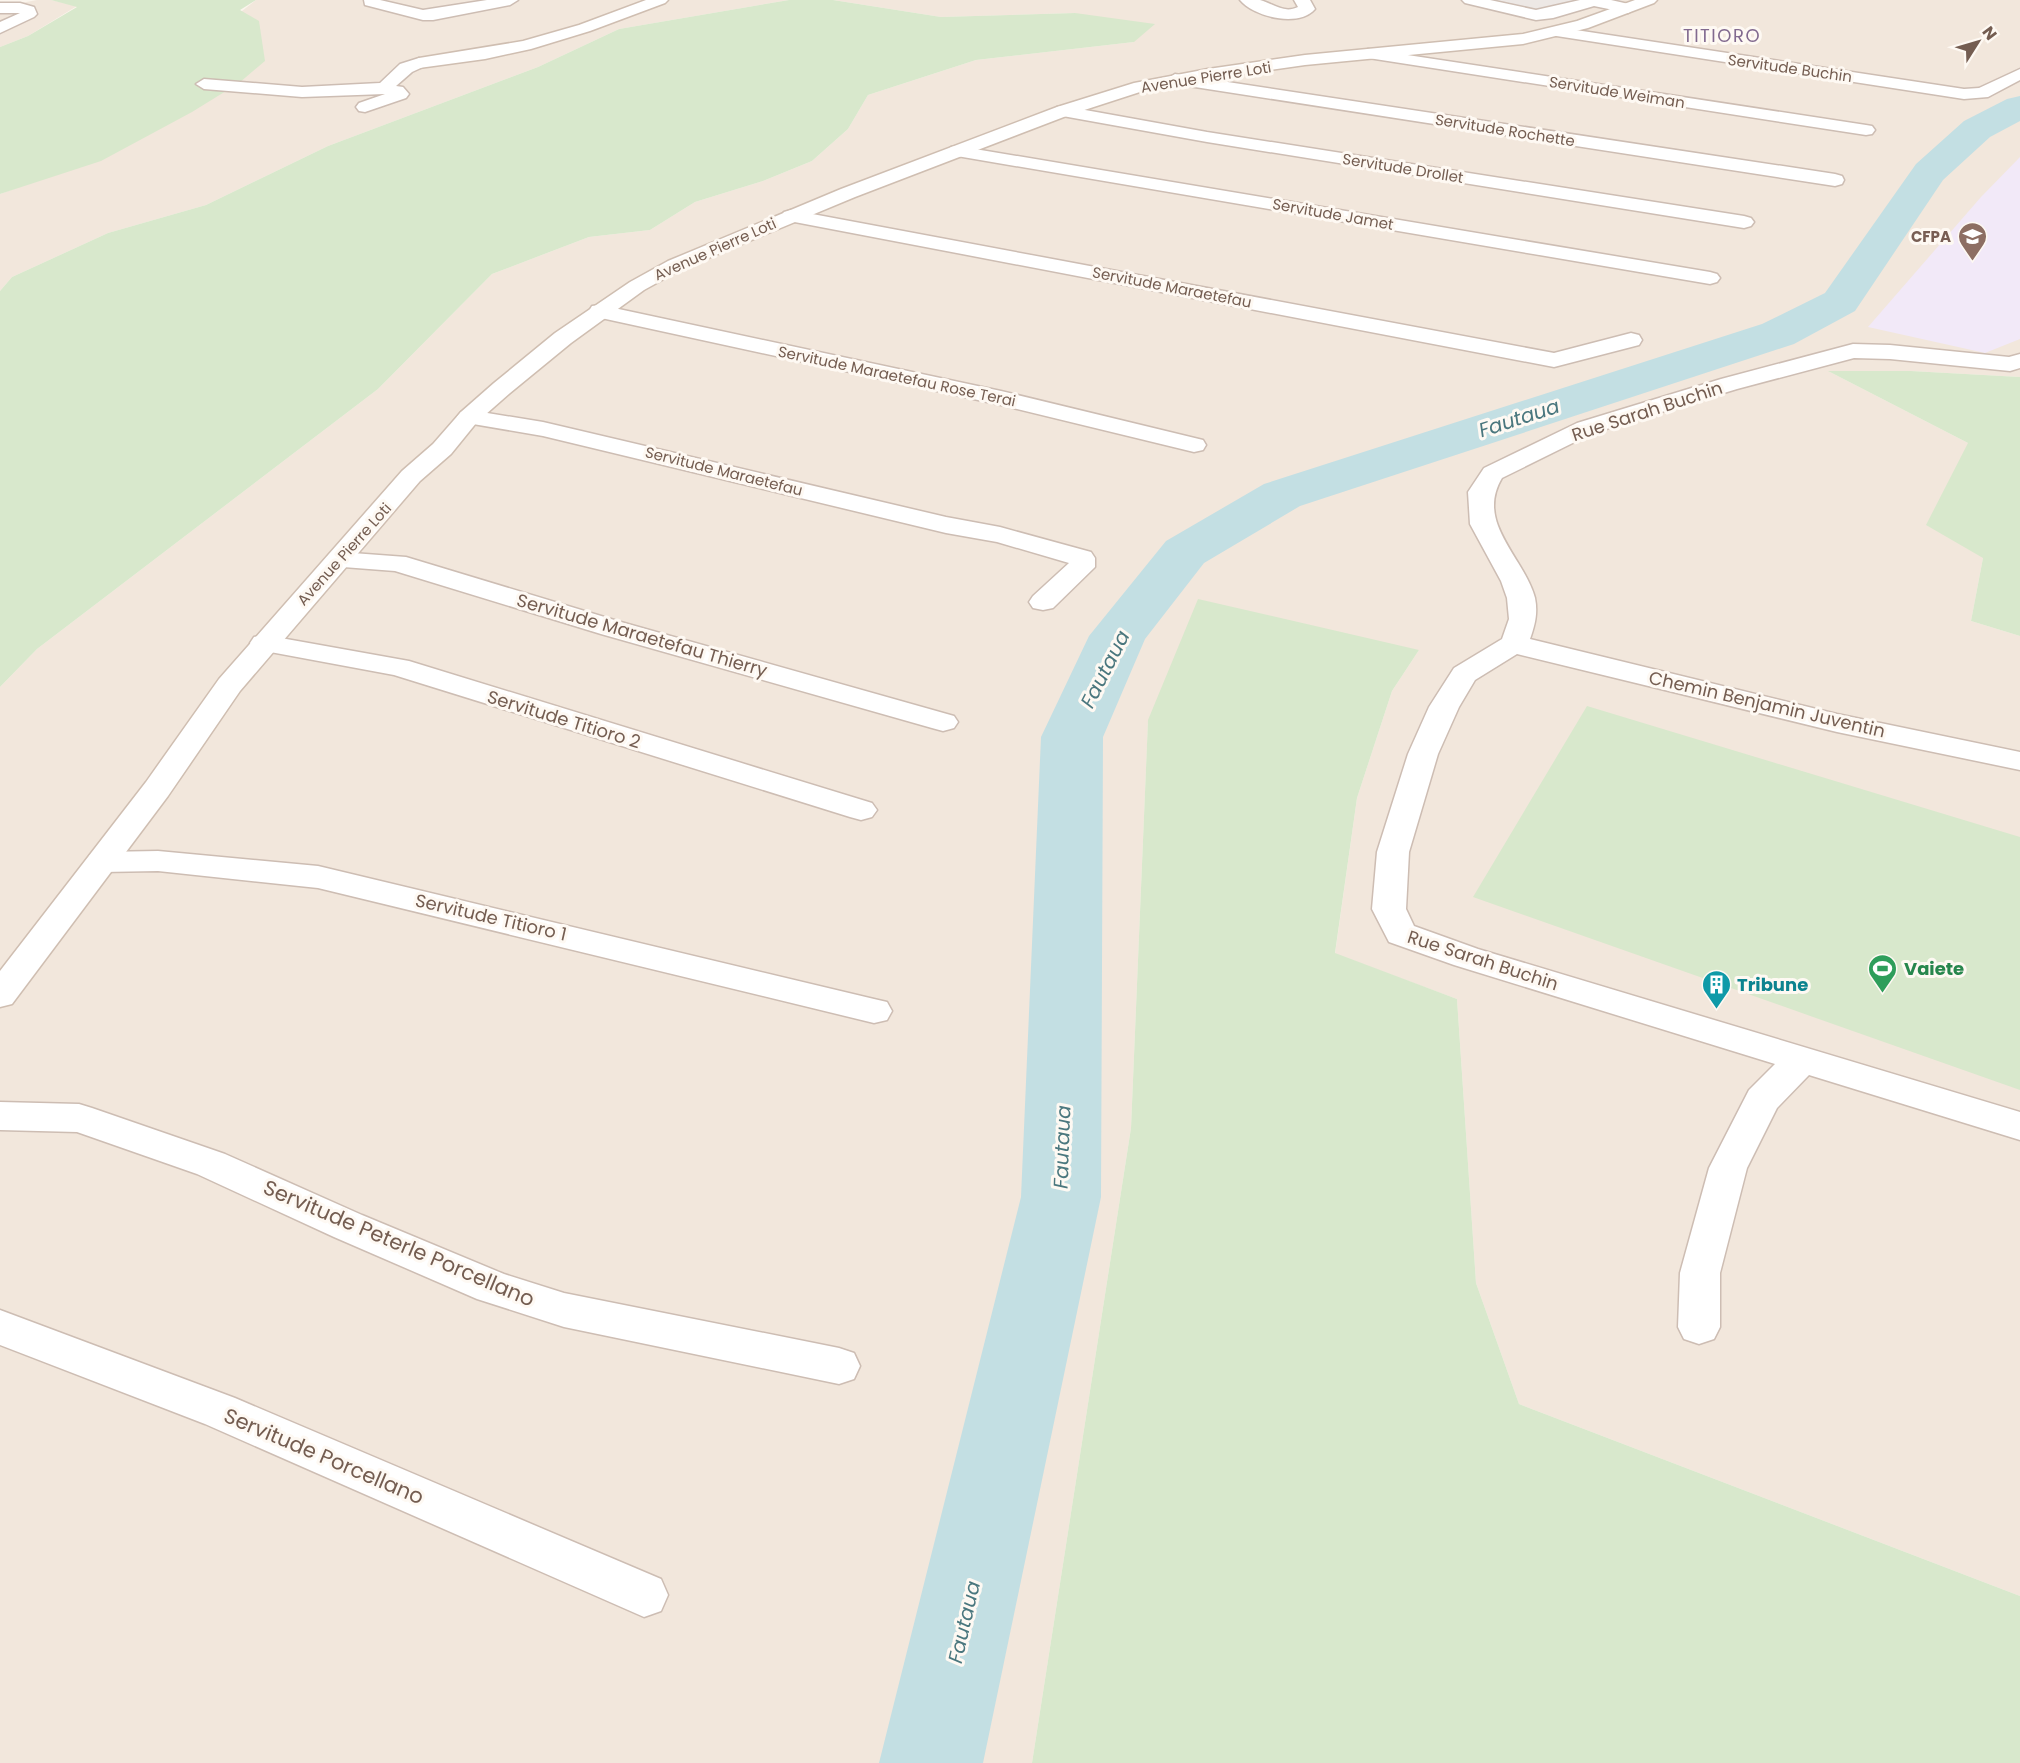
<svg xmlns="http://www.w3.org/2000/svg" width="2020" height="1763" font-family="Poppins,sans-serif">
	<rect width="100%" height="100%" fill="#fbf5ed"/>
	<path fill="#f2e7dc" d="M 37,0 L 51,0 L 77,6 L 28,36 L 0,47 L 0,7 Z
		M 256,0 L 789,0 L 619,29 L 538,67 L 328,146 L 206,205 L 108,233 L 12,277 L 0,291 L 0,194 L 19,187 Z
		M 833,0 L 2020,0 L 2020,377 L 1911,371 L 1830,372 L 1968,443 L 1983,558 L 1971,621 L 2020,636 L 2020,1596 L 1519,1404 L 1476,1283 L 1457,999 L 1335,954 L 1357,798 L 1392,691 L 1419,650 L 1148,721 L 1131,1128 L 1032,1763 L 0,1763 L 0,687 L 37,649 L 378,389 L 492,274 L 589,237 L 650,230 L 695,202 L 763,181 L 812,161 L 848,129 L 868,95 L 976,60 L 1134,42 L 1075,13 L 941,17 Z"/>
	<path fill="#ede8e5" d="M 1492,0 L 1623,0 L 1553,16 Z"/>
	<path fill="#f2e9f8" d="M 2020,157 L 2020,339 L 1985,353 L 1868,327 L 1981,197 Z"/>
	<path fill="#d8e8cc" d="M 51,0 L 256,0 L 240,10 L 259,21 L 265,61 L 239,83 L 192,112 L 101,161 L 0,194 L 0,47 L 28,36 L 77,7 Z
		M 789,0 L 833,0 L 941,17 L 1075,13 L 1155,24 L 1134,42 L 976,60 L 868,95 L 848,129 L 812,161 L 763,181 L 695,202 L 650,230 L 589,237 L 492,274 L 378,389 L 37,649 L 0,687 L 0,291 L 12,277 L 108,233 L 206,205 L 328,146 L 538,67 L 619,29 Z
		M 1828,371 L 1911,371 L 2020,377 L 2020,636 L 1971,621 L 1983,558 L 1926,525 L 1968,443 Z
		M 1198,599 L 1419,650 L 1392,691 L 1357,798 L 1335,953 L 1457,999 L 1476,1283 L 1519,1404 L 2020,1596 L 2020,1763 L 1032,1763 L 1131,1128 L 1148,720 Z
		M 1587,706 L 2020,837 L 2020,1090 L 1473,897 Z"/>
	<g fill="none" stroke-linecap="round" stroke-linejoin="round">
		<path fill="#c3dfe3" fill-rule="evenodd" d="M 2020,96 L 2020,121 L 1990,137 L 1943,180 L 1855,311 L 1794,344 L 1300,506 L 1204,563 L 1145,639 L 1103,737 L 1101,1197 L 983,1763 L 879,1763 L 1021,1197 L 1041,737 L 1089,636 L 1166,541 L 1264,484 L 1762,324 L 1825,293 L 1916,164 L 1964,121 L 2007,99 Z"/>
		<defs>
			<path id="street" d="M 364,0 L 380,0 L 423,10 L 487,0 L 518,0 L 510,5 L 433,20 L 423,20 L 365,5 Z
				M 1240,0 C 1247,0 1255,0 1260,0 C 1274,4 1284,14 1298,7 L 1294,0 L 1310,0 L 1315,9 C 1299,28 1254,17 1240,0 Z
				M 1462,0 L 1490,0 L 1536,10 L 1580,0 L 1611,0 L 1633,5 L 1636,8 L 1628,13 L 1594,6 L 1553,18 L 1536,20 L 1465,3 Z
				M 0,3 L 20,3 L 34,7 L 37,14 L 34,17 L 0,33 L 0,22 L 20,13 L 0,13 Z
				M 1556,27 L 1964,89 L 1979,88 L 2020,69 L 2020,80 L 1988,97 L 1964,99 L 1550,35 L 1548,32 Z
				M 1368,49 L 1866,125 L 1872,126 L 1875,130 L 1872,134 L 1866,135 L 1362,57 L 1360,54 Z
				M 419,58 L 427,63 L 425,66 L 412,72 L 396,86 L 403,87 L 409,94 L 406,98 L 365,112 L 359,111 L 356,107 L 359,103 L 385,94 L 302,97 L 204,89 L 196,84 L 204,79 L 302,87 L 380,83 L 400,64 Z
				M 1175,74 L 1835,174 L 1842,176 L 1844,180 L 1842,184 L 1835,186 L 1169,83 L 1167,79 Z
				M 1063,106 L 1207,132 L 1744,216 L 1751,218 L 1754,222 L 1751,226 L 1744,228 L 1207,142 L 1057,115 L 1054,111 L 1057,107 Z
				M 957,146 L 1710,272 L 1717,274 L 1720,278 L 1717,282 L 1710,284 L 951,155 L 948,151 L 951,147 Z
				M 791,210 L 1554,353 L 1631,333 L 1639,335 L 1642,340 L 1639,345 L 1554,367 L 784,220 L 781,216 L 784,212 Z
				M 600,305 L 1001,391 L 1203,440 L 1206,445 L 1203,450 L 1194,452 L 1001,405 L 592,316 L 589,311 L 592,306 Z
				M 1853,344 L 1890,345 L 2009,357 L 2020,354 L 2020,368 L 2010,371 L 1890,359 L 1854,358 L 1737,389 L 1593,433 L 1502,478 C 1475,523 1524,557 1535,598 C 1538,613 1535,625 1530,639 L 1837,714 L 2020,752 L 2020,770 L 1837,732 L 1517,654 L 1475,680 L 1459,707 L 1438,754 L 1409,852 L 1406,909 L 1414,926 L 1478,949 L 2020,1112 L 2020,1140 L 1809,1075 L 1777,1108 L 1747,1168 L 1720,1273 L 1720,1327 L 1714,1339 L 1699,1344 L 1684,1339 L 1678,1327 L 1680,1273 L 1709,1168 L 1749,1090 L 1775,1064 L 1454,965 L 1389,942 L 1372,909 L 1377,852 L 1408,754 L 1429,707 L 1454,668 L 1502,639 L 1509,619 L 1507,598 L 1501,581 L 1470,524 L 1468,492 L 1484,468 L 1577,423 L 1721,379 Z
				M 469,410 L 543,422 L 946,517 L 1000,527 L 1091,552 L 1095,558 L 1095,567 L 1053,608 L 1043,610 L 1033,608 L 1029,602 L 1033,596 L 1069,563 L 997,542 L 946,533 L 543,436 L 461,422 L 457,417 L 461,412 Z
				M 339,552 L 406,557 L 621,622 L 954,716 L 958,722 L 954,728 L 943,731 L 932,728 L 601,634 L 395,571 L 330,566 L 326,560 L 330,554 Z
				M 264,635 L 409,661 L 872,803 L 877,810 L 872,817 L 861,820 L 850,817 L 394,675 L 254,649 L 250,643 L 254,637 Z
				M 158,851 L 318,866 L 874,999 L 887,1002 L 892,1011 L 887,1020 L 874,1023 L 318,888 L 158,871 L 102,872 L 90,869 L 86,862 L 90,855 L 102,852 Z
				M 0,1102 L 79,1104 L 92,1108 L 225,1154 L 362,1215 L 504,1274 L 564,1293 L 839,1348 L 854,1353 L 860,1366 L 854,1379 L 839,1384 L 564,1327 L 477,1299 L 334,1237 L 197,1174 L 77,1132 L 0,1130 Z
				M 0,1310 L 235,1398 L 661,1579 L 668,1595 L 661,1611 L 644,1617 L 205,1424 L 0,1345 Z"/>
			<path id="secondary" d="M 646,0 L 668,0 L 665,3 L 590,31 L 531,49 L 485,59 L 419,68 L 411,63 L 419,58 L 523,41 L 579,25 Z
				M 1635,0 L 1657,0 L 1654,3 L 1588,28 L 1523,44 L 1305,65 L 1208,79 L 1143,91 L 1069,115 L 855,197 L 682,269 L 644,290 L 571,343 L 510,393 L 477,422 L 451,454 L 420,481 L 240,691 L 168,796 L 12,1004 L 0,1007 L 0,971 L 146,782 L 219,679 L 402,471 L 433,444 L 461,412 L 494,383 L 555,333 L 630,282 L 668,261 L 841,189 L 1057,107 L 1134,83 L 1208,69 L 1305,55 L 1523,34 L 1577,21 Z"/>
		</defs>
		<use href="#street" stroke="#cdbdb3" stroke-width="3"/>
		<use href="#secondary" stroke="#cfbeb1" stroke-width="3"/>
		<use href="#street" fill="#fff" fill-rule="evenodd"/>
		<use href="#secondary" fill="#fff" fill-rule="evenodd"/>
	</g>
	<defs>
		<symbol id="university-pin" viewBox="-11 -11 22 30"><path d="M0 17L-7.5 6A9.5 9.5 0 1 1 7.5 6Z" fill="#8d6e63" stroke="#fef9f3"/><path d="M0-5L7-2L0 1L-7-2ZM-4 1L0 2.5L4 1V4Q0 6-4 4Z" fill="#fff"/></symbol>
		<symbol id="stadium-pin" viewBox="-11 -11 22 30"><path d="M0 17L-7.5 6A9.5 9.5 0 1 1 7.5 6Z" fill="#2e9e5b" stroke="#fef9f3"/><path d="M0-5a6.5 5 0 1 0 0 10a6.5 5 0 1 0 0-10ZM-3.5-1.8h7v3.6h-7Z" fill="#fff"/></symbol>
		<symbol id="building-pin" viewBox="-11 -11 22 30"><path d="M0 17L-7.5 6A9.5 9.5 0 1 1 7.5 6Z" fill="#0f9aa8" stroke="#fef9f3"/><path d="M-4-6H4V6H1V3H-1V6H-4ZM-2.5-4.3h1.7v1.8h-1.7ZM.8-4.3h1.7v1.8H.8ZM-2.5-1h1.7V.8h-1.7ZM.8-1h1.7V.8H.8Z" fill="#fff"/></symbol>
	</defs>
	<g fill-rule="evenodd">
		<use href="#university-pin" x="1956" y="220" width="33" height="45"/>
		<use href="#stadium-pin" x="1866" y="952" width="33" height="45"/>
		<use href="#building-pin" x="1700" y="968" width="33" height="45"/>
	</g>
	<g text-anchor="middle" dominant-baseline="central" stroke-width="6" stroke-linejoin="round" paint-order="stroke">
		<g font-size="15" fill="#745d51" stroke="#fef9f3">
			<text transform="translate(1790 68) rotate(8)">Servitude Buchin</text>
			<text transform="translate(1206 77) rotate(-9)">Avenue Pierre Loti</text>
			<text transform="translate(1617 92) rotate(9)">Servitude Weiman</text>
			<text transform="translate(1505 130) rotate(9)">Servitude Rochette</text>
			<text transform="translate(1403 168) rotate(9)">Servitude Drollet</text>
			<text transform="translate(1333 214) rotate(10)">Servitude Jamet</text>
			<text transform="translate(715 249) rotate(-24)">Avenue Pierre Loti</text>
			<text transform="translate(1172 287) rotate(11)">Servitude Maraetefau</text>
			<text transform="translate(897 376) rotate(12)">Servitude Maraetefau Rose Terai</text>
			<text transform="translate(724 471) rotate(14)">Servitude Maraetefau</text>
			<text transform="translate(344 554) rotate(-48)">Avenue Pierre Loti</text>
		</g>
		<g font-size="15" font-weight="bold" fill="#785e54" stroke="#fef9f3" text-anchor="end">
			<text x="1951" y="236">CFPA</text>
		</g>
		<g font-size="18" letter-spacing="1.5" fill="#826a8f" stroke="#fef9f3">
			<text x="1722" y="35">TITIORO</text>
		</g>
		<g font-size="18" fill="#745d51" stroke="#fef9f3">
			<text transform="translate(1647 411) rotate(-18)">Rue Sarah Buchin</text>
			<text transform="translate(642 635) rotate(16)">Servitude Maraetefau Thierry</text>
			<text transform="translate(1767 704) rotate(13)">Chemin Benjamin Juventin</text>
			<text transform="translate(564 719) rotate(17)">Servitude Titioro 2</text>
			<text transform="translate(491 917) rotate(13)">Servitude Titioro 1</text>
			<text transform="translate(1483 960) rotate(18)">Rue Sarah Buchin</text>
		</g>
		<g font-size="18" font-weight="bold" fill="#27864d" stroke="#fef9f3" text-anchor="start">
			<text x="1904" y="968">Vaiete</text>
		</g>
		<g font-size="18" font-weight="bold" fill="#0d838f" stroke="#fef9f3" text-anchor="start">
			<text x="1737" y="984">Tribune</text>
		</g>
		<g font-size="20" font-style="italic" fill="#4a777e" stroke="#fef9f3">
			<text transform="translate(1519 418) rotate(-18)">Fautaua</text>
			<text transform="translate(1105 669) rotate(-63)">Fautaua</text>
			<text transform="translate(1062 1147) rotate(-88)">Fautaua</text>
			<text transform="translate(964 1622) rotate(-77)">Fautaua</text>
		</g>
		<g font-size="21" fill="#745d51" stroke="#fef9f3">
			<text transform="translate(399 1243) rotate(23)">Servitude Peterle Porcellano</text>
			<text transform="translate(324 1456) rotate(23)">Servitude Porcellano</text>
		</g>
	</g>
	<g transform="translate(1978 42) rotate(53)" stroke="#fef9f3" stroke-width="4.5" paint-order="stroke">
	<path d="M0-4.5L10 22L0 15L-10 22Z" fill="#745d51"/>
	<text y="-9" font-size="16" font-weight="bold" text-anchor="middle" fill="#745d51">N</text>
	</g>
</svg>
